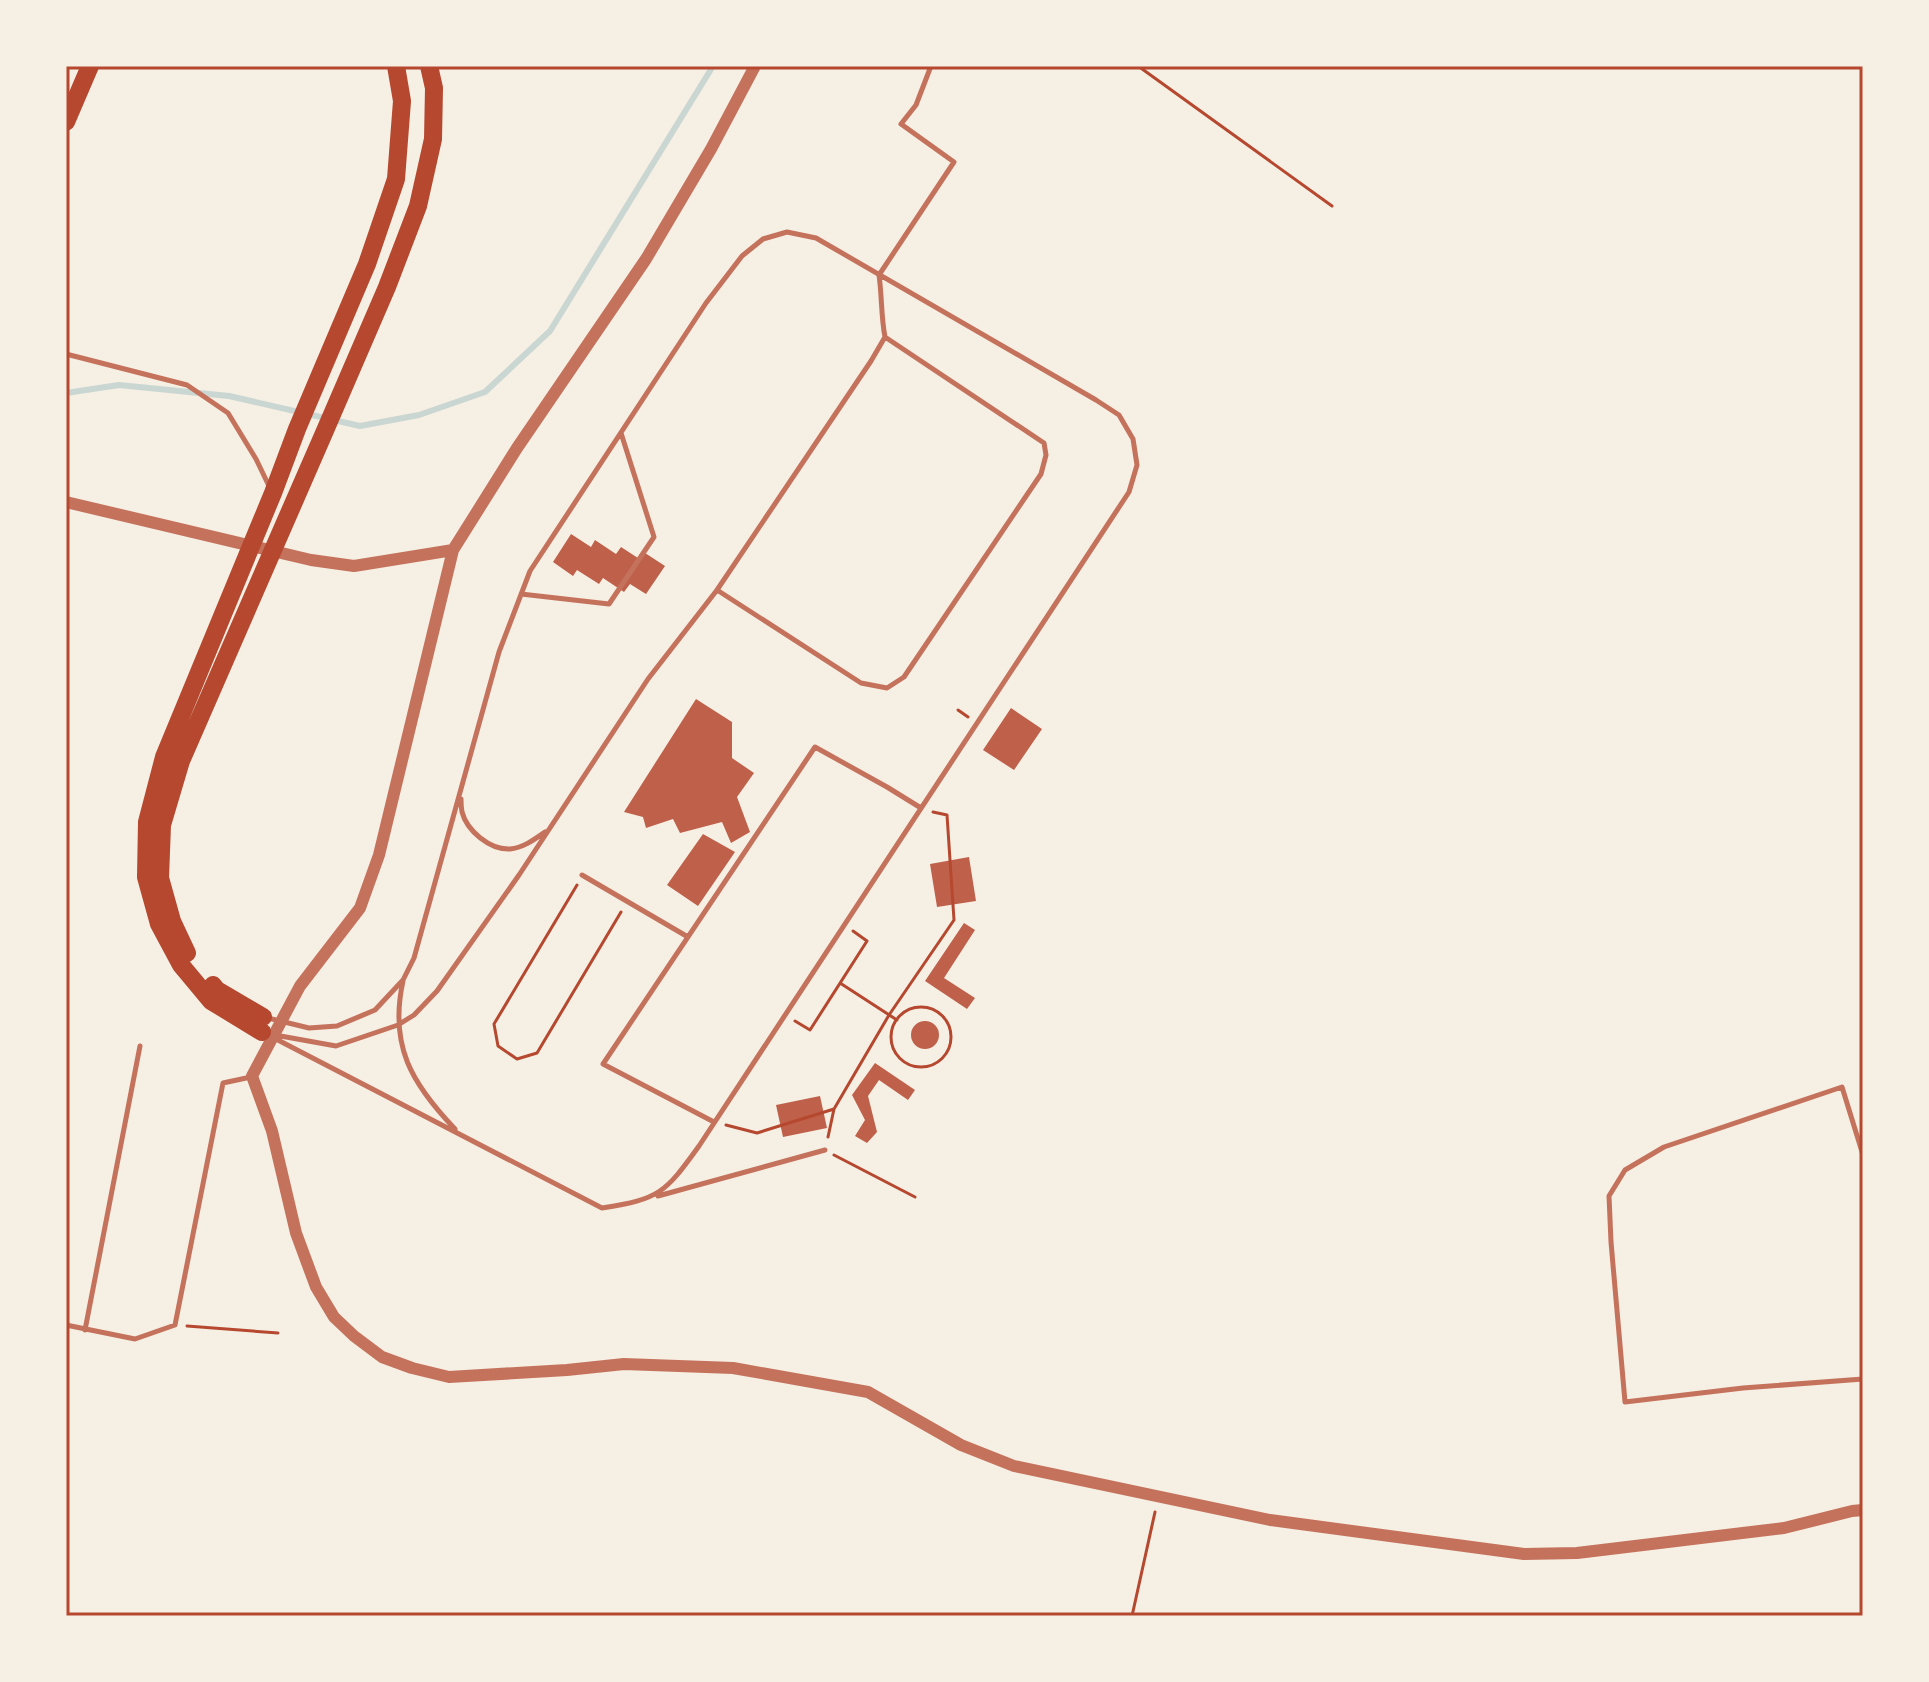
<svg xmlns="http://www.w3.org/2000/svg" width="1929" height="1682" font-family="'Times New Roman',serif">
	<rect width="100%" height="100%" fill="#f6efe4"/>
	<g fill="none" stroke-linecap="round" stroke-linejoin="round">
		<path stroke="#c9d6d2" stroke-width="6" d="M 66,393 L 119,385 L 229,396 L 360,426 L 419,415 L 485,392 L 550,331 L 713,66"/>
	</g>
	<path fill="#bf614a" d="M 571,534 L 591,547 L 595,540 L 616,554 L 621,547 L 641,560 L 645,553 L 665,566 L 646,594 L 630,584 L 624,592 L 603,578 L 599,584 L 577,570 L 573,576 L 553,562 Z
		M 696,699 L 732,722 L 732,758 L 754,773 L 737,797 L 750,832 L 731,843 L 722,822 L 680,833 L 673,819 L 646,828 L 643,817 L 624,812 Z
		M 1011,708 L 1042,729 L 1014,770 L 983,750 Z
		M 703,834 L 735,852 L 698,906 L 667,885 Z
		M 969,857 L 976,901 L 937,907 L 930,864 Z
		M 964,923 L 975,930 L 944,978 L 975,998 L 967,1009 L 925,981 Z
		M911 1035a14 14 0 1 1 28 0a14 14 0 1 1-28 0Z
		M 875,1063 L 915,1090 L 908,1100 L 879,1080 L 868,1096 L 877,1132 L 867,1143 L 855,1136 L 865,1120 L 852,1095 Z
		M 820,1096 L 827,1128 L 783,1137 L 776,1105 Z"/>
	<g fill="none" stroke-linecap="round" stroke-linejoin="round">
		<path stroke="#b5482f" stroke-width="3" d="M 1138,66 L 1332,206
			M 958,710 L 968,717
			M 577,885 L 494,1024 L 498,1046 L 517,1059 L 537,1053 L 621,912
			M 840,983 L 897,1020
			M891 1037a30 30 0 1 1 60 0a30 30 0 1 1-60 0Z
			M 795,1021 L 810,1030 L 867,941 L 853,931
			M 726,1125 L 757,1133 L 834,1109 L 889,1015 L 954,920 L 947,815 L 933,812
			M 828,1137 L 834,1109
			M 834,1155 L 915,1197
			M 187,1326 L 278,1333
			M 1132,1616 L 1155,1512"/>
		<path stroke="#c5725c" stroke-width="5" d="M 66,354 L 187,385 L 228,413 L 256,459 L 269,486
			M 717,590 L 861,683 L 887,688 L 904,677 L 1041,474 L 1046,455 L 1044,443 L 885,337
			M 521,594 L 609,604 L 654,537 L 621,433
			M 461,799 C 461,803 461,807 462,812 C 467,831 490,850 510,849 C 523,848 535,839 545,832
			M 582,875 L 688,937
			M 403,981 C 389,1045 411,1083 455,1129
			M 268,1018 L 309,1028 L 337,1026 L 375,1010 L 403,980 L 414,958 L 499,652 L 530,571 L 706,303 L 742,256 L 763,239 L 787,232 L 816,238 L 1096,400 L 1119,415 L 1133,439 L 1137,465 L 1129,492 L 699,1146 C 665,1193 660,1199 602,1208 L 274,1038
			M 275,1035 L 336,1046 L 398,1025 L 414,1015 L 437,991 L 519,875 L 648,679 L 717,590 L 871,361 L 885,337 C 881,317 882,296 879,275 L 954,162 L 901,124 L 916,105 L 931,66
			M 714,1122 L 603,1064 L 815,747 L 887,787 L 921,808
			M 1863,1155 L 1842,1087 L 1664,1147 L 1625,1170 L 1609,1196 L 1611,1242 L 1625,1402 L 1743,1388 L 1863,1379
			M 658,1196 L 825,1150
			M 66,1325 L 135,1339 L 175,1325 L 223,1083 L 251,1077
			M 85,1330 L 140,1046"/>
		<path stroke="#c5725c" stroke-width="12" d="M 755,66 L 711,149 L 646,259 L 517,448 L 453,550 L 379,855 L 360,908 L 300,986 L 252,1076 L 272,1131 L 296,1233 L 316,1287 L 334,1317 L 354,1336 L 382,1357 L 412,1368 L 449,1377 L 567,1370 L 624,1364 L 733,1368 L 868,1392 L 961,1445 L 1014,1466 L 1270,1520 L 1524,1554 L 1577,1553 L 1784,1528 L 1852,1511 L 1863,1510
			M 66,502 L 311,560 L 354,566 L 453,550"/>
		<path stroke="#b5482f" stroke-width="18" d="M 66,122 L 90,66
			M 187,953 L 172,921 L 160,878 L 162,825 L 181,761 L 324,433 L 387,287 L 418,206 L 433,139 L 434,88 L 429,66
			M 213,985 L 217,990 L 263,1017
			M 262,1032 L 211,1001 L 181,965 L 159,924 L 146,877 L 147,822 L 164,757 L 273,493 L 297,429 L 367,264 L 396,179 L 402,101 L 396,66"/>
	</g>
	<rect width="1929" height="1682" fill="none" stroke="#f6efe4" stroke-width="136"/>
	<rect x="68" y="68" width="1793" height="1546" fill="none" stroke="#b5482f" stroke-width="3"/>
</svg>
